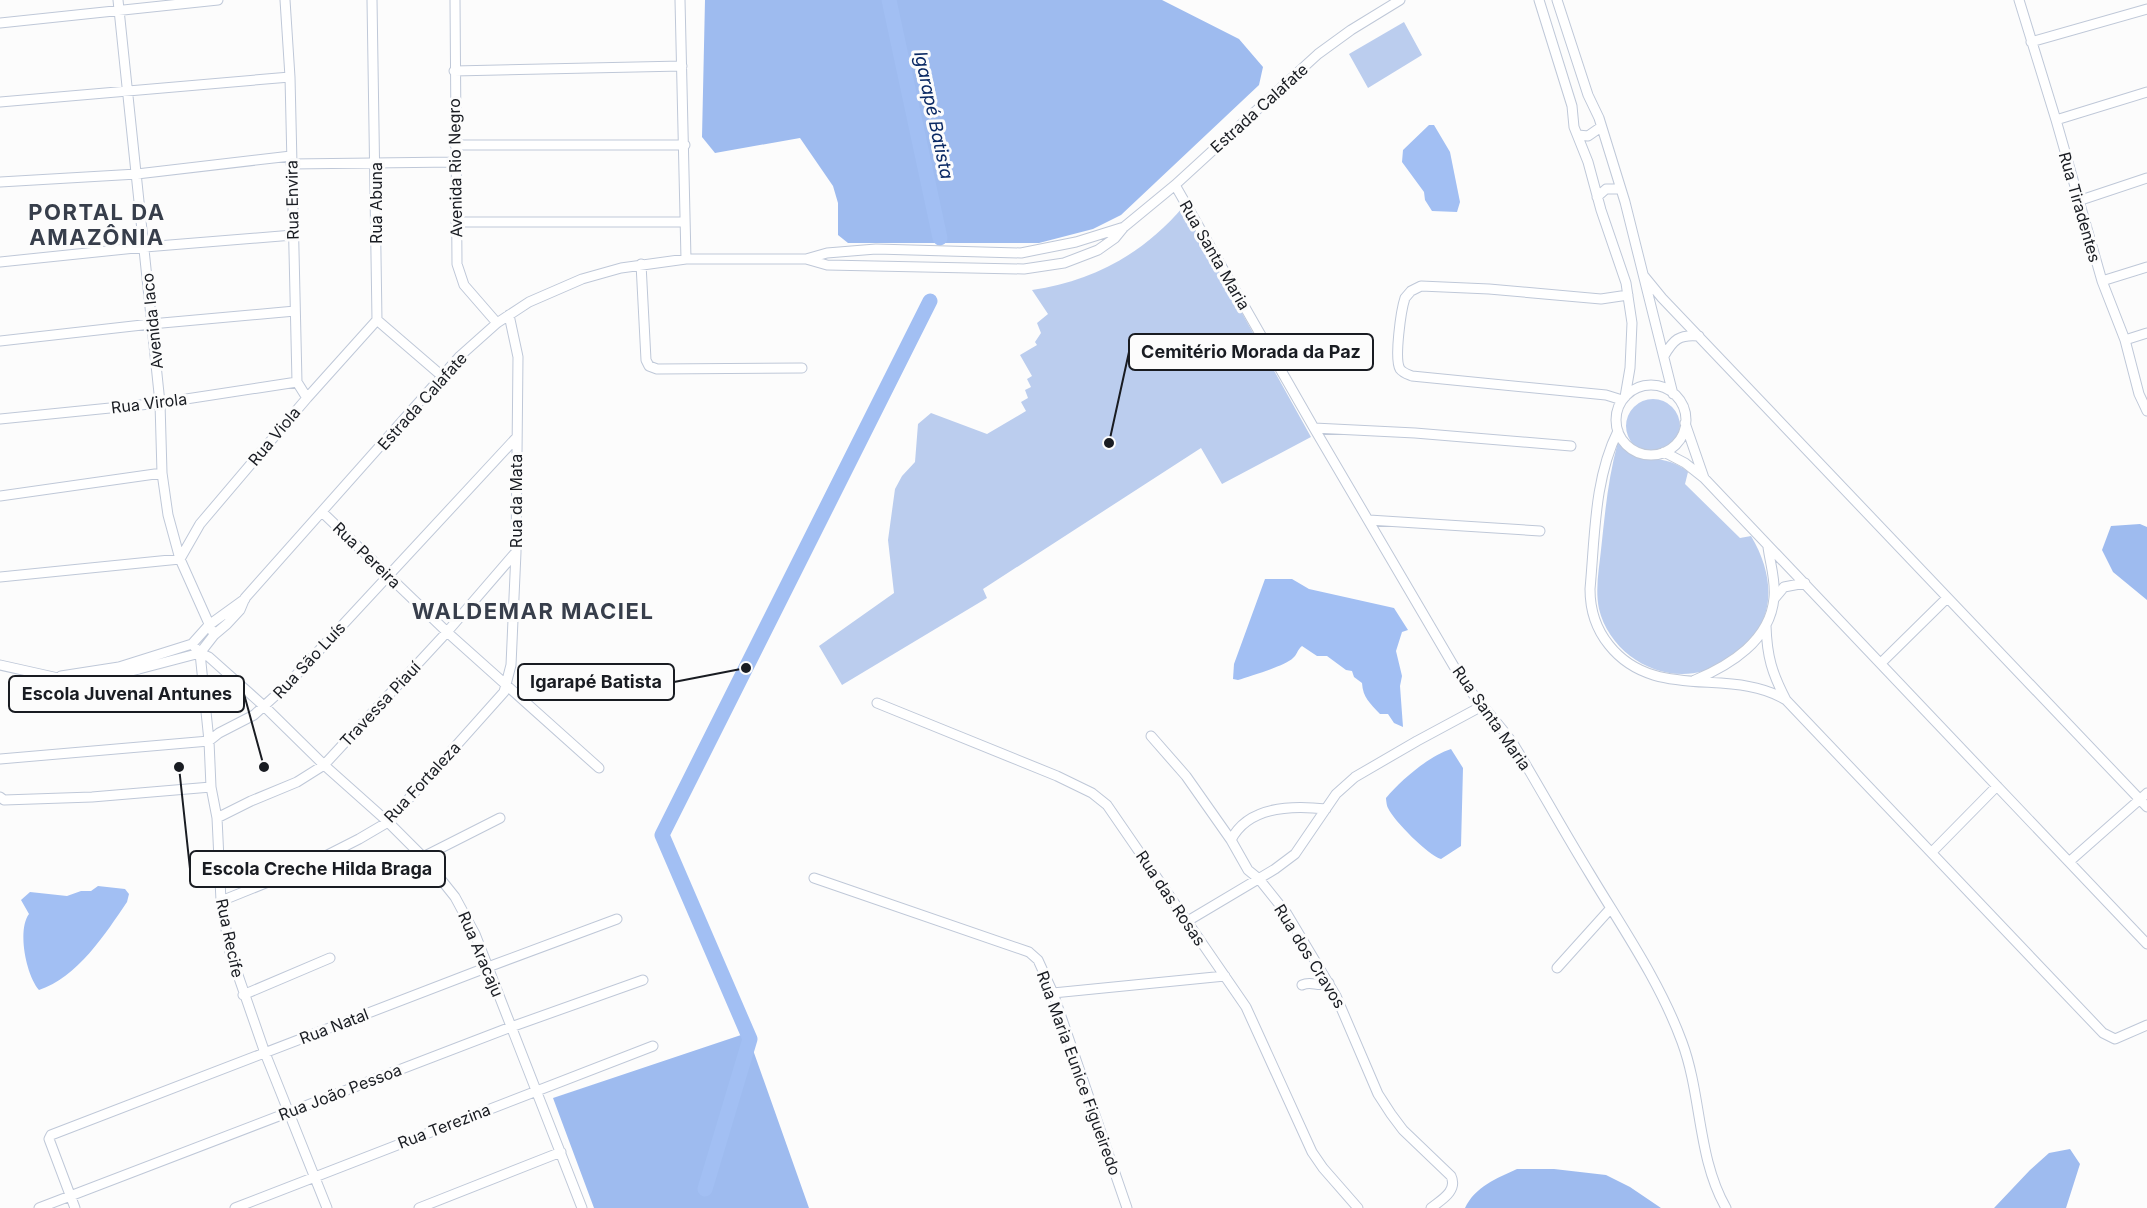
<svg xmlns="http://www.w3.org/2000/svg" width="2147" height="1208" font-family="Inter,sans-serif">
	<rect width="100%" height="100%" fill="#fcfcfc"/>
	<path fill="#bbcdee" d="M 1404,22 L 1422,55 L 1368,88 L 1349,54 Z
		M 1183,207 L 1311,437 L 1222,484 L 1201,448 L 983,589 L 987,598 L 842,685 L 819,646 L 894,593 L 888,540 L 895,489 L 902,476 L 915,462 L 918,424 L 931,413 L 987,434 L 1026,411 L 1021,402 L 1028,398 L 1025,390 L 1031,387 L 1027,379 L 1032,376 L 1020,355 L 1037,345 L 1035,342 L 1041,333 L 1037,323 L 1048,314 L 1032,290 C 1093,281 1143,254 1183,207 Z
		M1626 426a27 27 0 1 1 54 0a27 27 0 1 1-54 0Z
		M 1618,442 C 1637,465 1666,452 1688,472 L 1685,484 L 1740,538 L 1751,536 C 1778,581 1776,630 1728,658 C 1721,663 1713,669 1704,671 C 1659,684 1610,654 1599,609 C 1595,589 1599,569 1601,550 C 1605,513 1608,478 1618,442 Z"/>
	<path fill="#9ebbef" d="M 705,0 L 1162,0 L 1239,39 L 1263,67 L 1259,85 L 1121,215 L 1093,229 L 1039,243 L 848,243 L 838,235 L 838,203 L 833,186 L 800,138 L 715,153 L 702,137 Z
		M 2140,524 L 2147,527 L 2147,600 L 2113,572 L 2102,550 L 2111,526 Z
		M 747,1033 L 809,1208 L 594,1208 L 553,1098 Z
		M 2070,1149 L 2080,1164 L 2066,1208 L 1994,1208 L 2030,1170 L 2049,1153 Z
		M 1517,1169 L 1554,1169 L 1606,1175 L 1630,1187 L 1661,1208 L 1465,1208 C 1475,1187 1497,1178 1517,1169 Z"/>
	<path fill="#a2bff3" d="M 1429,125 L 1434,125 L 1450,152 L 1460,202 L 1457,212 L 1432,211 L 1425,200 L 1424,192 L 1402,162 L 1403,150 Z
		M 1265,579 L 1292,579 L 1309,589 L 1394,608 L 1408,630 L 1402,632 L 1396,651 L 1402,676 L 1400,686 L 1403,727 L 1394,723 L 1388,714 L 1380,714 C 1370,703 1363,698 1362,683 L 1354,677 L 1352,671 L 1346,670 L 1327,656 L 1317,656 L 1302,646 C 1297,650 1297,655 1293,658 C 1285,666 1250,676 1238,680 L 1233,679 L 1234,664 Z
		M 1451,749 L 1463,768 L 1461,846 L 1441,859 C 1428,855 1394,821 1388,808 C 1387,807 1386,800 1386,798 C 1401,780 1429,756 1451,749 Z
		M 98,886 L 125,889 L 129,894 L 127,902 C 106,933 77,978 39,990 C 26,975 17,930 29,914 L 21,900 L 30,892 L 67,896 L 81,891 L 91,891 Z"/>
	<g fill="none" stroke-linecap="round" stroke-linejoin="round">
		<path stroke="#a2bff3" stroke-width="15" d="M 889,0 L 940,238
			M 705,1189 L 750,1039 L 662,835 L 930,301"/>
		<defs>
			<path id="minor" d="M 118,0 L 160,403 L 162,473 L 168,515 L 180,559 L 214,635
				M 285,0 L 290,77 L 297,382 L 307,398
				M 372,0 L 377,320 L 442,376
				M 455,0 L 457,264 L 464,285 L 497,323
				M 680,0 L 686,259
				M 1539,0 L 1572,106 L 1574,127 L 1588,162 L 1601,210 L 1626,283 L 1632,323 L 1630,368 L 1625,397
				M 1557,0 L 1588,95 L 1599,118 L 1625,202 L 1673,394
				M 2019,0 L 2056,120 L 2102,281 L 2125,340 L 2139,394 L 2147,411
				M 0,23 L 218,0
				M 2031,42 L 2147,9
				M 454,71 L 682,66
				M 0,102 L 290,77
				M 2056,120 L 2147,92
				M 1578,135 L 1588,136 L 1601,127
				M 455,145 L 685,145
				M 291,164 L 455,162
				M 0,182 L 137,174 L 291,156
				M 1175,185 L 1314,428 L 1459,675 C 1475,700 1497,720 1514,745 C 1540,788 1564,832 1590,874 C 1623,929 1660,982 1682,1042 C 1702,1096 1697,1157 1726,1208
				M 1597,197 L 1606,189 L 1621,189
				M 2078,201 L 2147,178
				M 456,222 L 685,222
				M 806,259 L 827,253 L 876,249 L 1021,253 L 1076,242 L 1124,227
				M 0,262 L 145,247 L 293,235
				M 641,264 L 646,360 L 649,366 L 657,369 L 802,368
				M 1644,276 L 1662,298 L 2147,807
				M 2102,281 L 2147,267
				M 2125,340 L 2147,333
				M 0,341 L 151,324 L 295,311
				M 1664,356 C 1673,340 1679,334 1699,336
				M1616 420a35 35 0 1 1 70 0a35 35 0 1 1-70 0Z
				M 1622,400 L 1606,395 L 1412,376 C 1407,374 1403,373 1400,369 C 1394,359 1401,310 1405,298 L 1411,291 L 1421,286 L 1489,289 L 1601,299 L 1628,295
				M 0,419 L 160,403 L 297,382
				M 1685,423 L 1704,478
				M 1314,428 L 1415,433 L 1571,446
				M 1618,431 C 1594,479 1595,536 1590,589 C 1590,609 1596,629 1609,645 C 1655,703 1731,666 1786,700 L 2103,1033 L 2115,1039 L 2147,1025
				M 1664,452 L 1685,463 L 1704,478 L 2147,944
				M 0,496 L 162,473
				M 322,512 L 447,632 L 599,768
				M 1369,520 L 1540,531
				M 0,577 L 180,559 L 200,524 L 307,398 L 377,320
				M 1774,599 L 1784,587 L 1805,583
				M 1766,626 C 1767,657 1772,673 1786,700
				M 192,644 L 200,653 L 209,657 L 265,707 L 324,765 L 388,822 L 423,857 L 455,897 L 475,934 L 582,1208
				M 200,653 L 209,741 L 211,787 L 217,818 L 221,901 L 230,952 L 265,1053 L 327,1208
				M 1881,663 L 1947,598
				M 0,665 L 67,680 L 105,677 L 139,669 L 200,653 L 214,635 L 227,624 L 240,610 L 245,598 L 460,356 L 497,323 L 529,302 L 582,279 L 621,268 L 686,259 L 806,259 L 827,265 L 1024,269 L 1064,263 L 1098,250 L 1115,238 L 1124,227 L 1175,185 L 1318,54 L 1351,30 L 1400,0
				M 61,676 L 119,667 L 192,644 L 209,625 L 245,599
				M 1695,680 C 1730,665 1770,641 1774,598 C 1776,581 1770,563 1768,547
				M 877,703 L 1057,776 L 1092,793 L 1107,805 L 1246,1007 L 1312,1152 L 1323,1168 L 1358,1208
				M 1151,736 L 1186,776 L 1231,840 L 1248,870 L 1259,879 L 1287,914 L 1336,996 L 1378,1094 L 1391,1114 L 1403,1130 L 1451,1176 C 1458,1191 1441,1200 1431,1208
				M 0,759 L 209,741 L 219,733 L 254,715 L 286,686 L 516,438
				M 0,797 L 4,800 L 92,797 L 211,787
				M 217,818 L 251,801 L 297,782 L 324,765 L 447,632 L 516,552
				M 1231,840 C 1248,806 1292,805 1326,809
				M 1932,852 L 1997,786
				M 423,857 L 500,818
				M 2070,861 L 2147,793
				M 814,878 L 1029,952 L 1038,960 L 1053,993 L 1127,1208
				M 221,901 L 298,870 L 359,839 L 388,822 L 504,692 L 511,665 L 516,552 L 518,357 L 509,315
				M 1186,922 L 1275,869 L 1295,854 L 1336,794 L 1355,777 L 1417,741 L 1482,706
				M 1557,968 L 1611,908
				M 1302,985 C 1312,980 1318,988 1329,983
				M 1053,993 L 1225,976
				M 243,995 L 330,958
				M 39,1208 L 511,1027 L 643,980
				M 75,1208 L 49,1139 L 51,1135 L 488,967 L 617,919
				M 235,1208 L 653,1046
				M 419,1208 L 561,1152"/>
		</defs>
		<use href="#minor" stroke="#bfc8d8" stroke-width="11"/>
		<use href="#minor" stroke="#fff" stroke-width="9"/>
	</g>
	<g text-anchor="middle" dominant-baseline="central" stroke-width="6" stroke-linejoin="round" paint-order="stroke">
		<g font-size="16" fill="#191c22" stroke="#fcfcfc">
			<text transform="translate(1259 108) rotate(-42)">Estrada Calafate</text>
			<text transform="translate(455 168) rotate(-91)">Avenida Rio Negro</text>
			<text transform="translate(292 200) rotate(-91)">Rua Envira</text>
			<text transform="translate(376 203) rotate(-90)">Rua Abuna</text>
			<text transform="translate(2080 207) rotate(74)">Rua Tiradentes</text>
			<text transform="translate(1215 255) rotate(60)">Rua Santa Maria</text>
			<text transform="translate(152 321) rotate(-96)">Avenida Iaco</text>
			<text transform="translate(422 401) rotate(-48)">Estrada Calafate</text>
			<text transform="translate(149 403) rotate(-7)">Rua Virola</text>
			<text transform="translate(274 436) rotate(-50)">Rua Viola</text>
			<text transform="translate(516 501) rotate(-90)">Rua da Mata</text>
			<text transform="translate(367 555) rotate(44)">Rua Pereira</text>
			<text transform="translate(309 660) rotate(-47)">Rua São Luís</text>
			<text transform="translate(380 704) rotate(-47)">Travessa Piauí</text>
			<text transform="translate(1492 718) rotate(55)">Rua Santa Maria</text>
			<text transform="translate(422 782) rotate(-47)">Rua Fortaleza</text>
			<text transform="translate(1171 898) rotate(56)">Rua das Rosas</text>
			<text transform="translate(230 938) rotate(78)">Rua Recife</text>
			<text transform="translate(481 954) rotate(67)">Rua Aracaju</text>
			<text transform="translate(1310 956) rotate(58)">Rua dos Cravos</text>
			<text transform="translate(334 1026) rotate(-21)">Rua Natal</text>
			<text transform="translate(1079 1073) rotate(70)">Rua Maria Eunice Figueiredo</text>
			<text transform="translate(340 1092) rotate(-21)">Rua João Pessoa</text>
			<text transform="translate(444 1126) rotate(-21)">Rua Terezina</text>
		</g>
		<g font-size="18" font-style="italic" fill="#0a2964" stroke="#fcfcfc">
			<text transform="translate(934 115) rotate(78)">Igarapé Batista</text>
		</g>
		<g font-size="22" font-weight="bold" letter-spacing="1.5" fill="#373e4b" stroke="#fcfcfc">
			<text x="97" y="212">PORTAL DA<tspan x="97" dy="25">AMAZÔNIA</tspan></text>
			<text x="533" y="611">WALDEMAR MACIEL</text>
		</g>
	</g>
	<path fill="none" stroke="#191c22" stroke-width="2" d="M1109 443L1129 352M746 668L674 682M264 767L244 694M179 767L190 869"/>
	<g fill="#191c22" stroke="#fcfcfc" stroke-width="2">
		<circle cx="1109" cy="443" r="6"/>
		<circle cx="746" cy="668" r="6"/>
		<circle cx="264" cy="767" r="6"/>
		<circle cx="179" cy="767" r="6"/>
	</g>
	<g fill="#fcfcfc" stroke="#191c22" stroke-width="2">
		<rect x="1129" y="334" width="244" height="36" rx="6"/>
		<rect x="518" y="664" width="156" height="36" rx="6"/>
		<rect x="9" y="676" width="235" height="36" rx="6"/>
		<rect x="190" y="851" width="255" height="36" rx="6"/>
	</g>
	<g font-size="18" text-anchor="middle" font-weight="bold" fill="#191c22">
		<text x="1251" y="358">Cemitério Morada da Paz</text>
		<text x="596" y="688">Igarapé Batista</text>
		<text x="127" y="700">Escola Juvenal Antunes</text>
		<text x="317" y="875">Escola Creche Hilda Braga</text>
	</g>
</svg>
